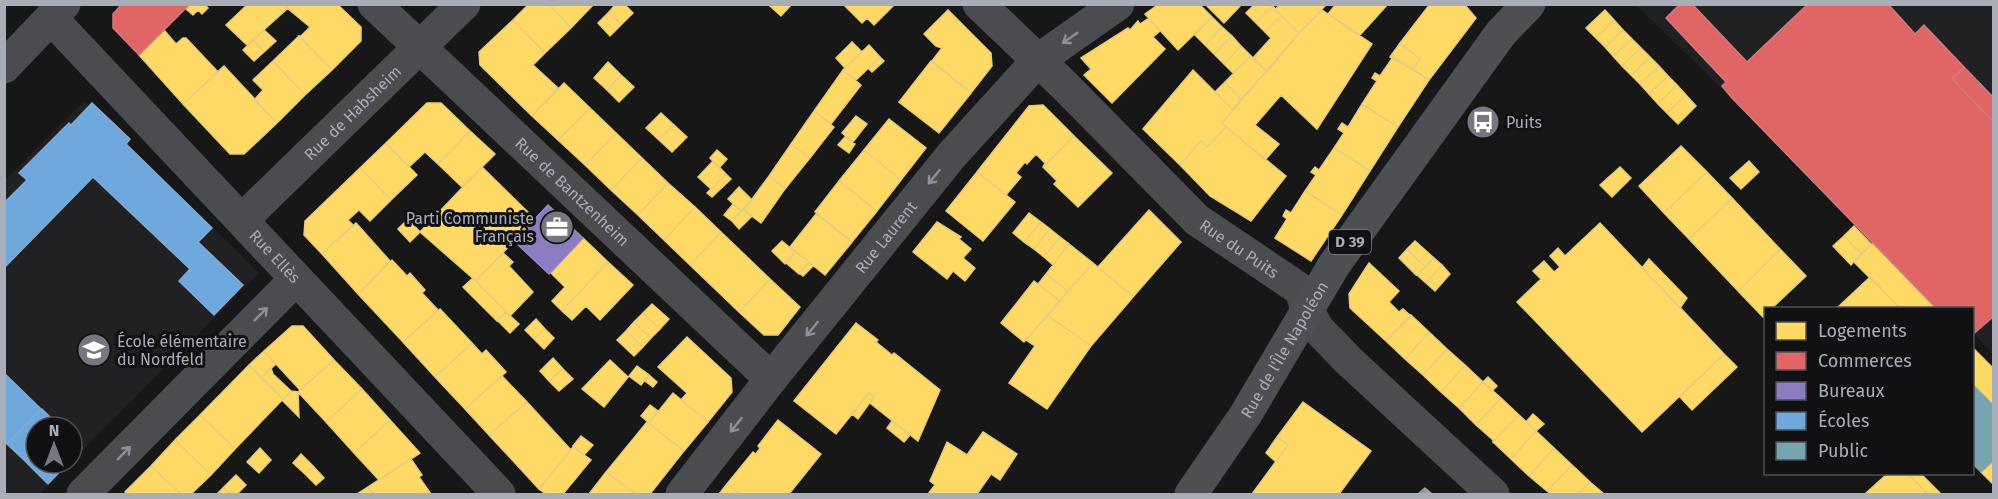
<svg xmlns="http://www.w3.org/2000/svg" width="1998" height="499" font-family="'Fira Sans',sans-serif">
	<rect width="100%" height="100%" fill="#171717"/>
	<path fill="#212123" d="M 1636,5 L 1993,5 L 1993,354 L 1973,333 L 1972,308 L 1947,308 Z
		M 84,101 L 259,273 L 72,461 L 72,427 L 36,427 L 36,463 L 70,463 L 39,494 L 5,494 L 5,180 Z"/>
	<path fill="#ffd966" stroke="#e5cc7f" stroke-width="1.5" d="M 190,4 L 204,4 L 208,8 L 202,14 L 198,10 L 193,15 L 186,9 Z
		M 248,4 L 283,4 L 288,8 L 247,45 L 226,25 Z
		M 288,4 L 337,4 L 361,27 L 361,41 L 332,70 L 299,36 L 301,36 L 310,27 L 286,7 Z
		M 529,4 L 549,4 L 571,28 L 545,53 L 513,20 Z
		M 549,4 L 594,4 L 571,28 Z
		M 616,4 L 624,4 L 633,13 L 621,25 L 609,12 Z
		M 772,4 L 792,4 L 781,16 L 770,6 Z
		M 843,4 L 895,4 L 874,25 L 867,18 L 862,23 Z
		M 1159,4 L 1199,4 L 1212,17 L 1178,50 L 1145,14 Z
		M 1205,4 L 1242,4 L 1224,23 Z
		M 1255,4 L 1271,4 L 1273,6 L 1256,23 L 1246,13 Z
		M 1280,4 L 1327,4 L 1299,33 L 1275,10 Z
		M 1336,4 L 1388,4 L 1360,35 L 1328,14 Z
		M 1430,4 L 1464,4 L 1476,18 L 1429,80 L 1413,69 L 1420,59 L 1400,43 Z
		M 1273,6 L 1281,16 L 1265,32 L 1256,23 Z
		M 948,10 L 991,53 L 992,66 L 971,93 L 932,61 L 942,48 L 936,46 L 924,34 Z
		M 1322,10 L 1372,44 L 1317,129 L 1281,95 L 1255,125 L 1279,144 L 1265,160 L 1222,123 L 1299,33 Z
		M 1605,10 L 1614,20 L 1596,38 L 1586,28 Z
		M 609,12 L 621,25 L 610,36 L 598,23 Z
		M 1281,16 L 1299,33 L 1267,72 L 1253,58 L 1271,38 L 1265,32 Z
		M 1212,17 L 1222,27 L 1205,45 L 1195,35 Z
		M 1149,18 L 1160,31 L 1153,37 L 1165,49 L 1112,103 L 1084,75 L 1091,69 L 1081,58 L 1128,28 L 1130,30 L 1138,21 L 1140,24 Z
		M 513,20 L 545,53 L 533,65 L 558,88 L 532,116 L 480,65 L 479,52 Z
		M 1614,20 L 1623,30 L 1605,47 L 1596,38 Z
		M 1222,27 L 1232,36 L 1214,54 L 1205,45 Z
		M 164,30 L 176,44 L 183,38 L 186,38 L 218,72 L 183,104 L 139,55 Z
		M 264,30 L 276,41 L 264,52 L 253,40 Z
		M 1623,30 L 1632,39 L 1613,56 L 1605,47 Z
		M 299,36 L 332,70 L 305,95 L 273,61 Z
		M 1232,36 L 1241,46 L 1224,64 L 1214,54 Z
		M 1632,39 L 1641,48 L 1622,66 L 1613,56 Z
		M 253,40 L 264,52 L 254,61 L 243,50 Z
		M 852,42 L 862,52 L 845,68 L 836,58 Z
		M 1400,43 L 1420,59 L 1413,69 L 1390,57 Z
		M 869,45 L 880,57 L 856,80 L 843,70 Z
		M 1241,46 L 1251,56 L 1233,73 L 1224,64 Z
		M 1641,48 L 1650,57 L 1631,75 L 1622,66 Z
		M 1251,56 L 1267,71 L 1241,99 L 1225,82 Z
		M 880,57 L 884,61 L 872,72 L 868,68 Z
		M 1393,57 L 1429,80 L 1398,127 L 1362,104 L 1377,81 L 1372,78 L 1375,73 L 1380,76 Z
		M 1650,57 L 1659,66 L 1640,84 L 1631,75 Z
		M 273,61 L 305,95 L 277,123 L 254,100 L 263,90 L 253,80 Z
		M 931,61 L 971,93 L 939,133 L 899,102 Z
		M 608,62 L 621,75 L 607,90 L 594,78 Z
		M 224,66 L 277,123 L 244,154 L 230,154 L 183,104 Z
		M 1659,66 L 1668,76 L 1649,94 L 1640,84 Z
		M 843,70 L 861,85 L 831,124 L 814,111 Z
		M 1193,70 L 1233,110 L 1222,123 L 1226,127 L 1207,147 L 1201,141 L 1180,165 L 1143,129 Z
		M 621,75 L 634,87 L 619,102 L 607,90 Z
		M 1668,76 L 1677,85 L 1658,104 L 1649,94 Z
		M 1225,82 L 1241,99 L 1233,110 L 1215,92 Z
		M 564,83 L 590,108 L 558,140 L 532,116 Z
		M 1677,85 L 1686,95 L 1667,113 L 1658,104 Z
		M 1686,95 L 1696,106 L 1678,124 L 1667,113 Z
		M 427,103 L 441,103 L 470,131 L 438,164 L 425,152 L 409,167 L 386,143 Z
		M 1362,104 L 1398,127 L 1370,171 L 1334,148 L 1344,133 L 1338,129 L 1342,123 L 1348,127 Z
		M 1043,105 L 1074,136 L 1043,167 L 1045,163 L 1036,154 L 1027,164 L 1025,162 L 1016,173 L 1021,177 L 1006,195 L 977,172 L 1029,106 Z
		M 590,108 L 616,133 L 585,165 L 558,140 Z
		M 814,111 L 834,127 L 810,158 L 791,144 Z
		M 661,113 L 674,125 L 659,140 L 646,128 Z
		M 856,116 L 867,124 L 853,142 L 842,133 Z
		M 889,119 L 926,148 L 901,180 L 864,150 Z
		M 674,125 L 687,137 L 672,152 L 659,140 Z
		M 1226,127 L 1286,176 L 1251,221 L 1210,196 L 1180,165 L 1201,141 L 1207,147 Z
		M 470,131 L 495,154 L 462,187 L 438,164 Z
		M 616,133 L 642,158 L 611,190 L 585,165 Z
		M 1074,136 L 1112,173 L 1078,207 L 1054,184 L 1057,181 L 1043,167 Z
		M 845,137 L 855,144 L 849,153 L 838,145 Z
		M 386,143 L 417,175 L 391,200 L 360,168 Z
		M 791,144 L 810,158 L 785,189 L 769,176 Z
		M 1681,146 L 1707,172 L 1664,213 L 1639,186 Z
		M 1334,148 L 1370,171 L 1342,215 L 1305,191 L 1316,175 L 1311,172 L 1315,167 L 1319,170 Z
		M 717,150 L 727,159 L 719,168 L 710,158 Z
		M 864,150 L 901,180 L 877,211 L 839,181 Z
		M 642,158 L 668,183 L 638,215 L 611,190 Z
		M 713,161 L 726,174 L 711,189 L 698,177 Z
		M 1749,161 L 1759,172 L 1741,189 L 1730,178 Z
		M 482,167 L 535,219 L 476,281 L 420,232 Z
		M 1620,167 L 1631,178 L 1612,197 L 1600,185 Z
		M 360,168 L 391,200 L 370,221 L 359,210 L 348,220 L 353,225 L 322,254 L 304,235 L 305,221 Z
		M 977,172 L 1015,202 L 983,241 L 946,211 Z
		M 1707,172 L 1732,198 L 1689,239 L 1664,213 Z
		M 726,174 L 731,179 L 712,197 L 707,193 Z
		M 769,176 L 785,189 L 761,223 L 744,210 Z
		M 839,181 L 877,211 L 852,242 L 815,212 Z
		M 668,183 L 695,207 L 664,240 L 638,215 Z
		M 739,187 L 752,200 L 741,211 L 728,199 Z
		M 1305,191 L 1342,215 L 1311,261 L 1275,238 L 1287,219 L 1283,216 L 1286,210 L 1291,213 Z
		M 1732,198 L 1780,249 L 1738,291 L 1689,239 Z
		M 733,204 L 741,211 L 732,221 L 724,215 Z
		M 695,207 L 721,232 L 690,265 L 664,240 Z
		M 743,209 L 752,216 L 739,229 L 732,221 Z
		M 1149,210 L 1181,242 L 1133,297 L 1098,267 Z
		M 1029,213 L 1041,222 L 1024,242 L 1013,233 Z
		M 816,214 L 852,242 L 825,275 L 790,247 Z
		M 408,219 L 420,232 L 410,242 L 398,229 Z
		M 937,222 L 961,237 L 959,239 L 971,249 L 963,258 L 975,268 L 965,281 L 953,271 L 947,279 L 913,252 Z
		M 1041,222 L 1050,229 L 1034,249 L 1024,242 Z
		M 356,223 L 390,261 L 358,294 L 322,254 Z
		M 1600,223 L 1724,354 L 1642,432 L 1517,302 L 1541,279 L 1533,271 L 1544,261 L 1554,272 L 1560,267 L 1550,256 L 1558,248 L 1565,256 Z
		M 1854,226 L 1871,244 L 1861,254 L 1844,236 Z
		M 1050,229 L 1060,237 L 1044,257 L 1034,249 Z
		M 721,232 L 770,279 L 739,312 L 690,265 Z
		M 1844,236 L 1861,254 L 1851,265 L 1833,246 Z
		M 1060,237 L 1069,244 L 1053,265 L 1044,257 Z
		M 583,238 L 608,262 L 562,311 L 552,301 L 565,287 L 551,273 Z
		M 782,241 L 795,252 L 785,264 L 772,251 Z
		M 1415,241 L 1434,258 L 1425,267 L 1407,249 Z
		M 1873,243 L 1919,291 L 1936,308 L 1900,308 L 1854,262 Z
		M 1069,244 L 1093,263 L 1068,291 L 1046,274 Z
		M 1407,249 L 1425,267 L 1416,275 L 1399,258 Z
		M 1780,249 L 1806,276 L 1772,308 L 1766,308 L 1766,315 L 1763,317 L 1738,291 Z
		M 795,252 L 809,262 L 799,274 L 786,263 Z
		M 503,253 L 513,262 L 509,266 L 533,292 L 510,316 L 476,281 Z
		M 1434,258 L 1442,265 L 1426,283 L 1417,275 Z
		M 1649,259 L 1687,298 L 1680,308 L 1642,268 Z
		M 392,260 L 407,276 L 410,273 L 425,290 L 422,293 L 438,310 L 403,342 L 358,294 Z
		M 608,262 L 633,285 L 600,320 L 586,306 L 572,320 L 562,311 Z
		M 809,262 L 813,266 L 803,276 L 799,273 Z
		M 1093,263 L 1133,297 L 1091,346 L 1047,315 Z
		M 1369,263 L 1399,291 L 1389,302 L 1399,312 L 1403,309 L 1411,316 L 1386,341 L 1350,308 L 1349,294 Z
		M 1442,265 L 1450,274 L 1435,291 L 1426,283 Z
		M 1046,274 L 1068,291 L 1060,301 L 1038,284 Z
		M 1870,277 L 1900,308 L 1837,308 L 1869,278 Z
		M 473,278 L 506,312 L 497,321 L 463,287 Z
		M 770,279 L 800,307 L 778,335 L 764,335 L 739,312 Z
		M 1034,281 L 1060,301 L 1024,342 L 1001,323 Z
		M 652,304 L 669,319 L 660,329 L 643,313 Z
		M 440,309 L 472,343 L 435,377 L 403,342 Z
		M 506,312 L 519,324 L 510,333 L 497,320 Z
		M 643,313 L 660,329 L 651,338 L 634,322 Z
		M 1047,315 L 1091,346 L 1047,409 L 1009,383 L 1035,346 L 1026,340 Z
		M 1411,315 L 1429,332 L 1405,359 L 1386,341 Z
		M 536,319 L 545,329 L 534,339 L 525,330 Z
		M 634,322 L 651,338 L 643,347 L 626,331 Z
		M 856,323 L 878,340 L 876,342 L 892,355 L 894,353 L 940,390 L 918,441 L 870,403 L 874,397 L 869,393 L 836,434 L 794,401 Z
		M 292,326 L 303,326 L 334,360 L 300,390 L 264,351 Z
		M 545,329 L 554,338 L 544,349 L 534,339 Z
		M 626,331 L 643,347 L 634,356 L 617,340 Z
		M 1429,332 L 1447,349 L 1423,375 L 1405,359 Z
		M 687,337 L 731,378 L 732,392 L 708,422 L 681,400 L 687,393 L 658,367 Z
		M 472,343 L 482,354 L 486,350 L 506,372 L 465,409 L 435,377 Z
		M 1972,347 L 1994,369 L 1994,406 L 1972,384 Z
		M 1447,349 L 1465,365 L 1441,392 L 1423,375 Z
		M 264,351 L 276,364 L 261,378 L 249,365 Z
		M 1724,354 L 1737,367 L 1692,410 L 1680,397 Z
		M 553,358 L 563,369 L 549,381 L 540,371 Z
		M 334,360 L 362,389 L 326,422 L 298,392 Z
		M 610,360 L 628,377 L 604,407 L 582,389 Z
		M 249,365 L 283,399 L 235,449 L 200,415 Z
		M 1465,365 L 1483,382 L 1459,408 L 1441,392 Z
		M 637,366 L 649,375 L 641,385 L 629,376 Z
		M 271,368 L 273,374 L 291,391 L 283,399 L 261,378 Z
		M 563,369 L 573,379 L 559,391 L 549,381 Z
		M 649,375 L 657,382 L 653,387 L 645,381 Z
		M 502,376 L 527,402 L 489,435 L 465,409 Z
		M 1488,377 L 1497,386 L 1492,391 L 1483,382 Z
		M 1483,382 L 1501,398 L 1476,425 L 1459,408 Z
		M 362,389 L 390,420 L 354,453 L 326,422 Z
		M 291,391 L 298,392 L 299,417 L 282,400 Z
		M 673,393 L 708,422 L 684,451 L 647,422 L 649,423 Z
		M 869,393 L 874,397 L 858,419 L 852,414 Z
		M 1501,398 L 1519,415 L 1493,442 L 1493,440 L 1476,425 Z
		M 527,402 L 571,450 L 539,489 L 489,435 Z
		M 1303,402 L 1371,451 L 1339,494 L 1252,494 L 1288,445 L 1277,437 Z
		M 650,405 L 658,411 L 649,423 L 641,416 Z
		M 1533,414 L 1544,424 L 1536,431 L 1526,422 Z
		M 200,415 L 235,449 L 211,475 L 175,440 Z
		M 1519,415 L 1536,431 L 1511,459 L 1493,442 Z
		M 390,420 L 420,453 L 379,480 L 354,453 Z
		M 778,420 L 821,454 L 789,494 L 740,494 L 727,484 L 753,452 L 756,454 L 760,448 L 758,446 Z
		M 892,421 L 910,435 L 904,442 L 887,428 Z
		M 647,422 L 684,451 L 650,494 L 636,494 L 606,472 Z
		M 1536,431 L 1554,448 L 1529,476 L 1511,459 Z
		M 983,432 L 1017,454 L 1000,480 L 991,474 L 977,494 L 928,494 L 935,485 L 930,481 L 947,442 L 967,455 Z
		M 581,436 L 593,445 L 584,455 L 573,446 Z
		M 1277,437 L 1288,445 L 1276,462 L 1266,453 Z
		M 175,440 L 211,475 L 191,494 L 181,494 L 151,466 Z
		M 573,447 L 591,460 L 563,494 L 546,494 L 539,489 Z
		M 260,448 L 271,460 L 259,473 L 247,462 Z
		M 1554,448 L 1572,465 L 1547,491 L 1529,476 Z
		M 301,454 L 313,466 L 305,474 L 293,463 Z
		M 411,459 L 422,475 L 419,477 L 431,494 L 373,494 L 368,487 Z
		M 1994,460 L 1994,485 L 1981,472 Z
		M 1572,465 L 1590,482 L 1577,494 L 1551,494 L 1547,491 Z
		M 151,466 L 181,494 L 128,494 L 125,492 Z
		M 313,466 L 324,478 L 316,485 L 305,474 Z
		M 606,472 L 636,494 L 589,494 Z
		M 1887,474 L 1908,474 L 1928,494 L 1865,494 Z
		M 1908,474 L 1921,474 L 1941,494 L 1928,494 Z
		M 236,475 L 246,485 L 237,494 L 231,494 L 223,488 Z
		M 1590,482 L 1604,494 L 1577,494 Z
		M 727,484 L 740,494 L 719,494 Z
		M 368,487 L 373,494 L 357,494 Z
		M 223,488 L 231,494 L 217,494 Z"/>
	<path fill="#e06666" stroke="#cf7b7f" stroke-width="1.5" d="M 122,4 L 190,4 L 139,55 L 113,28 L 113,14 Z
		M 1680,4 L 1692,4 L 1747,62 L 1808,4 L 1888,4 L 1915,34 L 1924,25 L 1964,67 L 1952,79 L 1994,122 L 1994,316 L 1972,335 L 1972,308 L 1936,308 L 1732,98 L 1722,86 L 1726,82 L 1666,18 Z
		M 1964,67 L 1994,98 L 1994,122 L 1952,79 Z"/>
	<path fill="#8e7cc3" stroke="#968bc0" stroke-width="1.5" d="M 548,205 L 583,238 L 549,274 L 514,241 Z"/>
	<path fill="#6fa8dc" stroke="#80aad1" stroke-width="1.5" d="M 92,103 L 130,139 L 126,144 L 212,228 L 198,242 L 243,285 L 214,315 L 179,281 L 190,269 L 93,177 L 4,268 L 4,203 L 27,180 L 19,173 L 69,123 L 71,125 Z
		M 4,373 L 41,409 L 7,444 L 4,442 Z
		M 42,409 L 59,426 L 36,427 L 36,449 L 25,461 L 7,444 Z
		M 72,438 L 82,448 L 72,459 Z
		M 36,449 L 36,463 L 68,463 L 48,484 L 25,461 Z"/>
	<path fill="#76a5af" stroke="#85a7b2" stroke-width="1.5" d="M 1972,384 L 1994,406 L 1994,460 L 1981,472 L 1972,463 Z"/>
	<path fill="#999" stroke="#9e9fa2" stroke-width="1.5" d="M 1425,488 L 1432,494 L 1418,494 Z"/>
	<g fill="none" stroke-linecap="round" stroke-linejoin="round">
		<g stroke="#4b4c50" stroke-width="33">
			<path id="s1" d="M 374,4 L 771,379"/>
			<path id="s2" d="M 979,4 L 1064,85 L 1197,220 L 1301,290 L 1307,310 L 1318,329 L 1349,361 L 1493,494"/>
			<path id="s3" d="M 51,18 L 499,494"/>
			<path d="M 4,67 L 64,4"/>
			<path id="s4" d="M 242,220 L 464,4"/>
			<path d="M 83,494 L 296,279"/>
			<path id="s5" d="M 682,494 L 771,379 L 951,156 L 1037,61 L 1118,4"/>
		</g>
		<path stroke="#4d4f52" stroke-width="33" id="s6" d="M 1191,494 L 1246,414 L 1334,265 L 1501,33 L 1529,4"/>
	</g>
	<defs><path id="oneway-shaft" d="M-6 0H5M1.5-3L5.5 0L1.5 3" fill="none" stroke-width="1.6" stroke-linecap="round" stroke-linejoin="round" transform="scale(1.5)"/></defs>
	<g stroke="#8c9099">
		<use href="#oneway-shaft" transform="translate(1070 38) rotate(145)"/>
		<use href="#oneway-shaft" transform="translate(934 177) rotate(129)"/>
		<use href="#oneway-shaft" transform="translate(261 314) rotate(-45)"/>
		<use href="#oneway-shaft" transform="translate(812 329) rotate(129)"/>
		<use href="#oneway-shaft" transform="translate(736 425) rotate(128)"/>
		<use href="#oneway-shaft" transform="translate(124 453) rotate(-45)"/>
	</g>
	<defs>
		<symbol id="bus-disc" viewBox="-11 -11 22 22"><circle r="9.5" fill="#757880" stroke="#111113"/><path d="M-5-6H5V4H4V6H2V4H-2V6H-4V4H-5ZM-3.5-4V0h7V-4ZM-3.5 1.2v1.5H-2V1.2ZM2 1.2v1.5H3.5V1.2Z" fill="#fff"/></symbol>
		<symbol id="office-disc" viewBox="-11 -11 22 22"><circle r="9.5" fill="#757880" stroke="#111113"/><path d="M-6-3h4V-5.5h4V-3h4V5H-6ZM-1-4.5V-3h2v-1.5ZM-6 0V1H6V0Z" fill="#fff"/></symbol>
		<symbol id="school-disc" viewBox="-11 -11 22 22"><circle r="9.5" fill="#757880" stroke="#111113"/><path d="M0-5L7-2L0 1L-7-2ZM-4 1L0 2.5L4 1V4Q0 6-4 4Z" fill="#fff"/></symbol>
	</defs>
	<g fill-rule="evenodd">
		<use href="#bus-disc" x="1464" y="103" width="38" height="38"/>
		<use href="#office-disc" x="538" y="208" width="38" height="38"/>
		<use href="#school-disc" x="75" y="331" width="38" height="38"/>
	</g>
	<g text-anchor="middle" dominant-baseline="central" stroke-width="6" stroke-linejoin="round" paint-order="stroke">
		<rect fill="#111113" stroke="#7b7e86" stroke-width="1.5" x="1329" y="230" width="42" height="24" rx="4.5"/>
		<g font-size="15" font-weight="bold" fill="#a8adb8">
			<text x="1350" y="242">D 39</text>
		</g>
		<g font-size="16" fill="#a8adb8" stroke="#111113">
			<text stroke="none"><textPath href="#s4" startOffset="154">Rue de Habsheim</textPath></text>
			<text stroke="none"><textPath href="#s1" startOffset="273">Rue de Bantzenheim</textPath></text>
			<text stroke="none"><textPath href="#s5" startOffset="328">Rue Laurent</textPath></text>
			<text stroke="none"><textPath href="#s2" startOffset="358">Rue du Puits</textPath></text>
			<text stroke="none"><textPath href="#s3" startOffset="327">Rue Ellès</textPath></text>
			<text stroke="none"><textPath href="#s6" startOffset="172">Rue de l'Île Napoléon</textPath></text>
		</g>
		<g font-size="16" fill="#a8adb8" stroke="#111113" text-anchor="start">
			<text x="1506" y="122">Puits</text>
			<text x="534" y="218" text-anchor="end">Parti Communiste<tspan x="534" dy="18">Français</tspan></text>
			<text x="117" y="341">École élémentaire<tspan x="117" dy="18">du Nordfeld</tspan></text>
		</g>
	</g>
	<rect width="1998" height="499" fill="none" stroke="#a8adb8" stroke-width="12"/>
	<rect x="1764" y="307" width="210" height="168" fill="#111113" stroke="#4d4f55" stroke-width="1.5"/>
	<rect x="1776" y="322" width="30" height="18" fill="#ffd966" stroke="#4d4f55" stroke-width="1.5"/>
	<text x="1818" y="337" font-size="18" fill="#a8adb8">Logements</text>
	<rect x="1776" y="352" width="30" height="18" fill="#e06666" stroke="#4d4f55" stroke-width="1.5"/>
	<text x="1818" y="367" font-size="18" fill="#a8adb8">Commerces</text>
	<rect x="1776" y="382" width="30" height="18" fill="#8e7cc3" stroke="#4d4f55" stroke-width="1.5"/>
	<text x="1818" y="397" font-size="18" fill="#a8adb8">Bureaux</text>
	<rect x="1776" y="412" width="30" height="18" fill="#6fa8dc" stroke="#4d4f55" stroke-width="1.5"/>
	<text x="1818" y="427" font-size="18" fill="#a8adb8">Écoles</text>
	<rect x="1776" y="442" width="30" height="18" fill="#76a5af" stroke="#4d4f55" stroke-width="1.5"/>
	<text x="1818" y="457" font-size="18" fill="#a8adb8">Public</text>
	<g transform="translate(54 445)"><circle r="28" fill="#111113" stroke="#4d4f55" stroke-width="1.5"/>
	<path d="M0-4.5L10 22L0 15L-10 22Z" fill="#757880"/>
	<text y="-9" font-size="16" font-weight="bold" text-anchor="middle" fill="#a8adb8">N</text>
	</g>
</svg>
